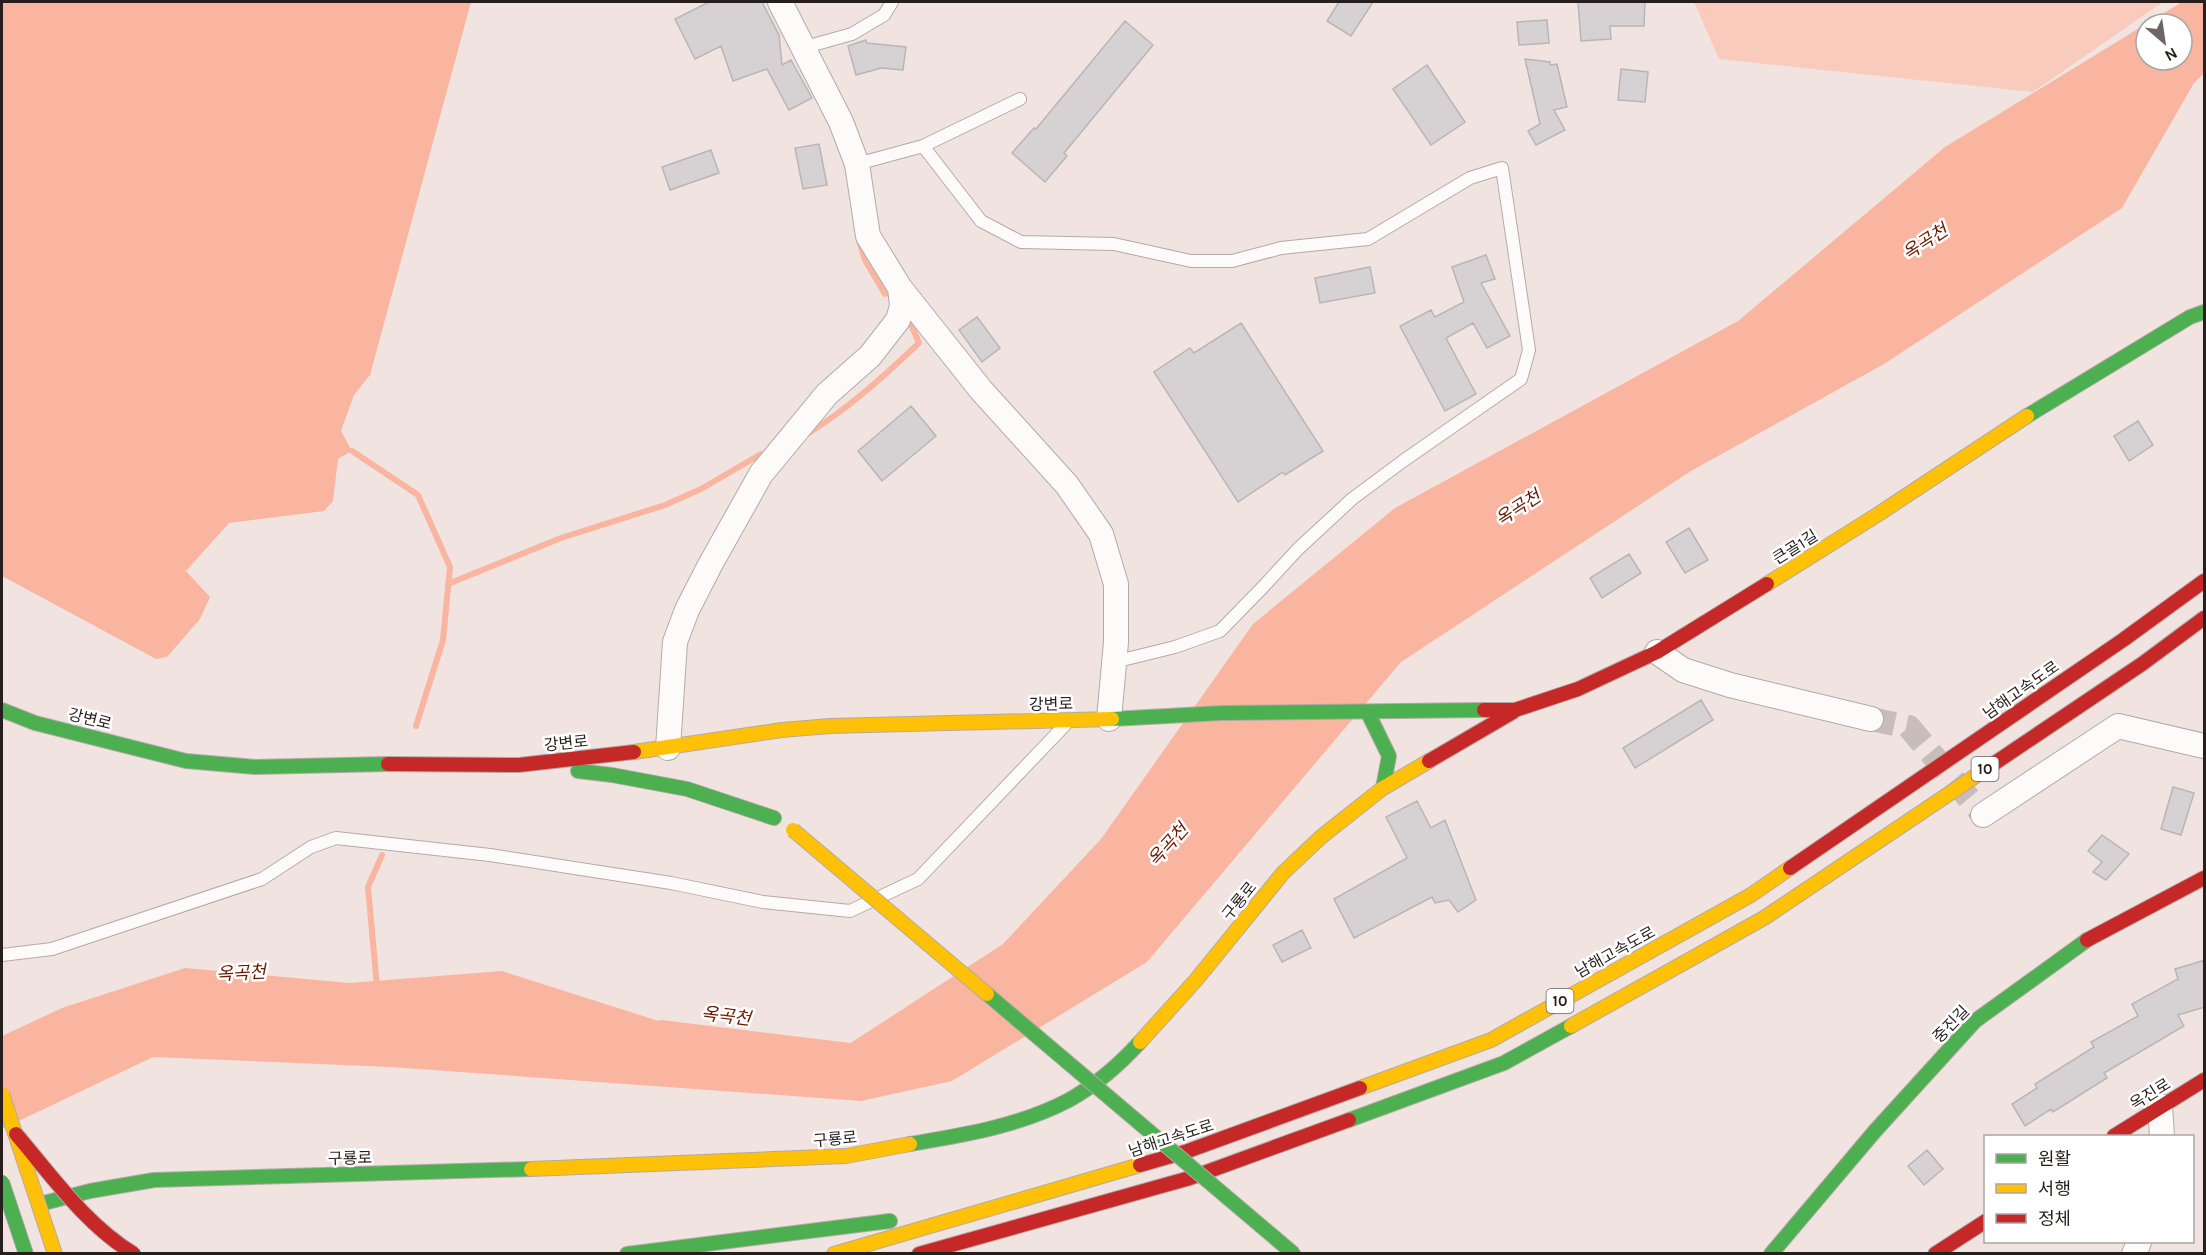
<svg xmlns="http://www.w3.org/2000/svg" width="2206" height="1255" font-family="Karla,'Noto Sans KR',sans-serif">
	<rect width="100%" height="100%" fill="#f1e4e0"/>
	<path fill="#f8cbbd" d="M 1694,2 L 2163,2 L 2033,92 L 1719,59 Z"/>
	<path fill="#f9b5a0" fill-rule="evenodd" d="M 2,2 L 471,2 L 370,375 L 354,395 L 341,431 L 352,451 L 338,459 L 333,501 L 324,511 L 229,523 L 186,571 L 210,597 L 200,619 L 167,657 L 156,659 L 2,576 Z
		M 2182,2 L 2204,2 L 2204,73 L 2194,83 L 2122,208 L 1884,364 L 1691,471 L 1401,662 L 1147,962 L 952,1081 L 861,1101 L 391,1067 L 153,1057 L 2,1129 L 2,1036 L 62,1008 L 185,968 L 349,983 L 502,971 L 665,1023 L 846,1046 L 1003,944 L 1101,839 L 1253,624 L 1395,508 L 1738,321 L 1945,147 ZM 2146,24 L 2182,24 L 2182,60 L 2146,60 Z"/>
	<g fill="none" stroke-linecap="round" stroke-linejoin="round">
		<path stroke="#f9b5a0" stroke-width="6" d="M 859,240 L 865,260 L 885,294
			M 807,434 C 848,409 884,376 919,343 L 910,322
			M 352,451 L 418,495 L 450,567 L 443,640 L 416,726
			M 448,584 L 561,538 L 665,505 L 701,489 L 761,454
			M 377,987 L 368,887 L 382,855
			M 661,1023 L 850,1046"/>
	</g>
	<path fill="#d6d2d3" stroke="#b9b5b6" stroke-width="1.5" d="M 709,2 L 762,2 L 779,35 L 782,65 L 791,60 L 812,98 L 789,110 L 767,69 L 733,81 L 721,46 L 695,59 L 675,19 Z
		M 1339,2 L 1373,2 L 1351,36 L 1327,21 Z
		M 1578,2 L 1645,2 L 1644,26 L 1610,26 L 1611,39 L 1581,41 Z
		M 1547,20 L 1549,43 L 1519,45 L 1517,22 Z
		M 1125,21 L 1153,45 L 1064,153 L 1067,156 L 1045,182 L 1012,153 L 1034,128 L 1036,129 Z
		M 866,40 L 867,43 L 906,47 L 903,70 L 881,68 L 856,75 L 848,46 Z
		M 1525,59 L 1550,62 L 1550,65 L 1557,64 L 1567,107 L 1554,110 L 1565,130 L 1536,145 L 1528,131 L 1540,124 Z
		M 1427,65 L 1465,122 L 1431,145 L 1393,89 Z
		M 1621,69 L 1648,72 L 1645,102 L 1618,100 Z
		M 819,144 L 827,185 L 803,189 L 795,148 Z
		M 711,150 L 719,173 L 670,190 L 662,167 Z
		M 1486,255 L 1495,279 L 1481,283 L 1510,336 L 1487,348 L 1473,323 L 1446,338 L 1476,394 L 1445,411 L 1400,326 L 1431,310 L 1435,317 L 1464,302 L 1452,267 Z
		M 1370,267 L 1375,293 L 1320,303 L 1315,278 Z
		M 977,317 L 1000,348 L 982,362 L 959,330 Z
		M 1241,323 L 1323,451 L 1285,475 L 1283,472 L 1238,502 L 1154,372 L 1190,348 L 1194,353 Z
		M 911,406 L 936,436 L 882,481 L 858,451 Z
		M 2138,421 L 2153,445 L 2129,461 L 2114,436 Z
		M 1689,528 L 1708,560 L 1685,573 L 1666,542 Z
		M 1629,554 L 1641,573 L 1602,598 L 1590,578 Z
		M 1701,700 L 1713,720 L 1635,768 L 1623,748 Z
		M 2173,787 L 2194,793 L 2181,835 L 2161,829 Z
		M 1417,801 L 1431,828 L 1445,820 L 1476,900 L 1458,912 L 1449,900 L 1435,903 L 1432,897 L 1354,938 L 1334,899 L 1407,858 L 1386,817 Z
		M 2102,835 L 2129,854 L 2106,880 L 2093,872 L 2102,862 L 2088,851 Z
		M 1302,930 L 1311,948 L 1282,962 L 1273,945 Z
		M 2205,960 L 2205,1007 L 2178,1015 L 2184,1026 L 2104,1073 L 2107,1078 L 2053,1112 L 2051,1109 L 2025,1126 L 2012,1104 L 2037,1088 L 2035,1084 L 2094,1047 L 2091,1042 L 2138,1016 L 2132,1004 L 2178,979 L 2175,969 Z
		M 1927,1150 L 1943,1169 L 1924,1185 L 1908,1166 Z"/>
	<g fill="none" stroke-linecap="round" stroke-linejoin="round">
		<path stroke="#c9bdb9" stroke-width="24" stroke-dasharray="24 12" stroke-linecap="butt" d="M 1871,719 L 1909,727 L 1983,815"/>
		<defs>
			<path id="lane" d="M 802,48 L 852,34 L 884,15 L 892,2
				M 923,146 L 1020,99
				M 857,164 L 923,146 L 981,221 L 1021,242 L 1114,244 L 1191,261 L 1232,261 L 1281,248 L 1368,239 L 1470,178 L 1502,168 L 1529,350 L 1521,379 L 1403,461 L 1352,499 L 1298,549 L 1263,587 L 1220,631 L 1175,647 L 1114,662
				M 2,955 L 52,949 L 262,879 L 311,847 L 336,838 L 490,855 L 671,883 L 763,902 L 850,911 L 918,879 L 1065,725"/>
			<path id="street" d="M 780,2 L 841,122 L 857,164 L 868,236 L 900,288 L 981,390 L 1067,485 L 1101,534 L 1116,584 L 1116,642 L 1109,719
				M 1657,652 L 1683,670 L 1730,685 L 1871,719
				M 668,748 L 675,642 L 687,610 L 710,565 L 761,474 L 827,394 L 870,356 L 898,320 L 902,306 L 900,288
				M 1983,815 L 2118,726 L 2204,746
				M 2160,1106 L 2162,1136
				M 2134,1254 L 2139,1242"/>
			<path id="fast" d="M 2027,416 L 2190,317 L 2204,312
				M 2,710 L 35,723 L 186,761 L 255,767 L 388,764
				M 1368,713 L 1389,756 L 1383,788
				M 1112,719 L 1222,713 L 1484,710
				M 578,771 L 612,775 L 687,789 L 774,818
				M 1349,1120 L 1504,1063 L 1571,1026
				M 910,1144 C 963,1135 1020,1126 1069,1100 C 1094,1086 1120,1064 1140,1042
				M 44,1203 L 90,1191 L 154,1180 L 531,1169
				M 627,1254 L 890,1221
				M 1771,1254 L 1875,1131 L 1975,1021 L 2087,940"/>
			<path id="slow" d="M 1767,584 L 1877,515 L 2027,416
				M 634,752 L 782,730 L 830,726 L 1112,719
				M 1571,1026 L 1764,918 L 1980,773
				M 1140,1042 L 1196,980 L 1283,873 L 1321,837 L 1383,788 L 1429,761
				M 1360,1088 L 1491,1040 L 1751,895 L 1790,868
				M 531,1169 L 846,1156 L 910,1144
				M 834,1254 L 1140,1165"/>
			<path id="jam" d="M 1484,710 L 1515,710 L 1578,689 L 1657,652 L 1767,584
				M 1429,761 L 1513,712
				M 388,764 L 519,765 L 634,752
				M 1980,773 L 2142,664 L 2204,618
				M 1790,868 L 2123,640 L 2204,581
				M 2087,940 L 2204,878
				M 2114,1136 L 2204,1080
				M 1140,1165 L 1185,1152 L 1360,1088
				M 919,1254 L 1190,1178 L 1349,1120
				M 1935,1254 L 1986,1221"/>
		</defs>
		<use href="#lane" stroke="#b3aaa7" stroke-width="14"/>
		<use href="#street" stroke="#b3aaa7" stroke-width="26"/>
		<use href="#fast" stroke="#b3aaa7" stroke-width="16"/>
		<use href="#slow" stroke="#b3aaa7" stroke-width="16"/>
		<use href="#jam" stroke="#b3aaa7" stroke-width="16"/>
		<use href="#lane" stroke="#fdfbfa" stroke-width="12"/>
		<use href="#street" stroke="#fdfbfa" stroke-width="24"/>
		<use href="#fast" stroke="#4caf50" stroke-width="14"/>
		<use href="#slow" stroke="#ffc107" stroke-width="14"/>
		<use href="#jam" stroke="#c62828" stroke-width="14"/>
		<defs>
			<path id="fast-bridge" d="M 987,994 L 1294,1254
				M 2,1182 L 26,1254"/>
			<path id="slow-bridge" d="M 793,830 L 987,994
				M 2,1094 L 55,1254"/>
			<path id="jam-bridge" d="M 16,1134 C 52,1176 86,1225 134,1254"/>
		</defs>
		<use href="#fast-bridge" stroke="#b3aaa7" stroke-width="16" stroke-linecap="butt"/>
		<use href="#slow-bridge" stroke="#b3aaa7" stroke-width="16" stroke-linecap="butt"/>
		<use href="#jam-bridge" stroke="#b3aaa7" stroke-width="16" stroke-linecap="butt"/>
		<use href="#fast-bridge" stroke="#4caf50" stroke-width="14"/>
		<use href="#slow-bridge" stroke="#ffc107" stroke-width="14"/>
		<use href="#jam-bridge" stroke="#c62828" stroke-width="14"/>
	</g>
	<g text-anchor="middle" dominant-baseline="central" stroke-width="5" stroke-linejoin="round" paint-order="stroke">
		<g fill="#fff" stroke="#686261" stroke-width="1.5">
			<rect x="1971.5" y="757" width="27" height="24" rx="4.5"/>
			<rect x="1546.5" y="989" width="27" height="24" rx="4.5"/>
		</g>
		<g font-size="15" font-weight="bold" fill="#271f1d">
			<text x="1985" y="769">10</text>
			<text x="1560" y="1001">10</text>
		</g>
		<g font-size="16" fill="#271f1d" stroke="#fff">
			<text transform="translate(1795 547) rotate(-32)">큰골1길</text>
			<text transform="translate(2021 690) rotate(-35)">남해고속도로</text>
			<text transform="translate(1051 704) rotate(-1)">강변로</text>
			<text transform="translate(90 719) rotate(14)">강변로</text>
			<text transform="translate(566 743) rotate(-6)">강변로</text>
			<text transform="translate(1239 901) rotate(-51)">구룡로</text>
			<text transform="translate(1615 952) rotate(-29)">남해고속도로</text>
			<text transform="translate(1951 1024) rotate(-46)">중진길</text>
			<text transform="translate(2150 1094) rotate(-32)">옥진로</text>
			<text transform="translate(1171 1138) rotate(-18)">남해고속도로</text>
			<text transform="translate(835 1139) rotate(-5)">구룡로</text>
			<text transform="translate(350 1158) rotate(-1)">구룡로</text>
		</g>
		<g font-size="18" font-style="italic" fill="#691a00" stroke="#fff">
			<text transform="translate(1925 242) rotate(-33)">옥곡천</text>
			<text transform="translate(1518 508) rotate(-33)">옥곡천</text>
			<text transform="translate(1168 845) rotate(-48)">옥곡천</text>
			<text transform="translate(241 973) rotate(-3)">옥곡천</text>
			<text transform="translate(726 1016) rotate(7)">옥곡천</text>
		</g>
	</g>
	<rect width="2206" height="1255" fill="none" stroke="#271f1d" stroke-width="6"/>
	<rect x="1984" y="1135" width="210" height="108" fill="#ffffff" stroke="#a9a5a5" stroke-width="1.5"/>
	<rect x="1996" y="1154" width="30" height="9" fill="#4caf50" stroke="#a9a5a5" stroke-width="1.5"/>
	<text x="2038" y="1165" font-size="18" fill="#271f1d">원활</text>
	<rect x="1996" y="1184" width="30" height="9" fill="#ffc107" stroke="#a9a5a5" stroke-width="1.5"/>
	<text x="2038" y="1195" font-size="18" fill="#271f1d">서행</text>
	<rect x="1996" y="1214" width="30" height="9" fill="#c62828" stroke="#a9a5a5" stroke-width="1.5"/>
	<text x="2038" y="1225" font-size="18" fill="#271f1d">정체</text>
	<g transform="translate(2164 42) rotate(151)"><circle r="28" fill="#ffffff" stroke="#a9a5a5" stroke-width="1.5"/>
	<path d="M0-4.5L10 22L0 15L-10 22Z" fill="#6e6461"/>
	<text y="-9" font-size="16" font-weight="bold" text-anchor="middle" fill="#271f1d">N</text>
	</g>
</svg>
